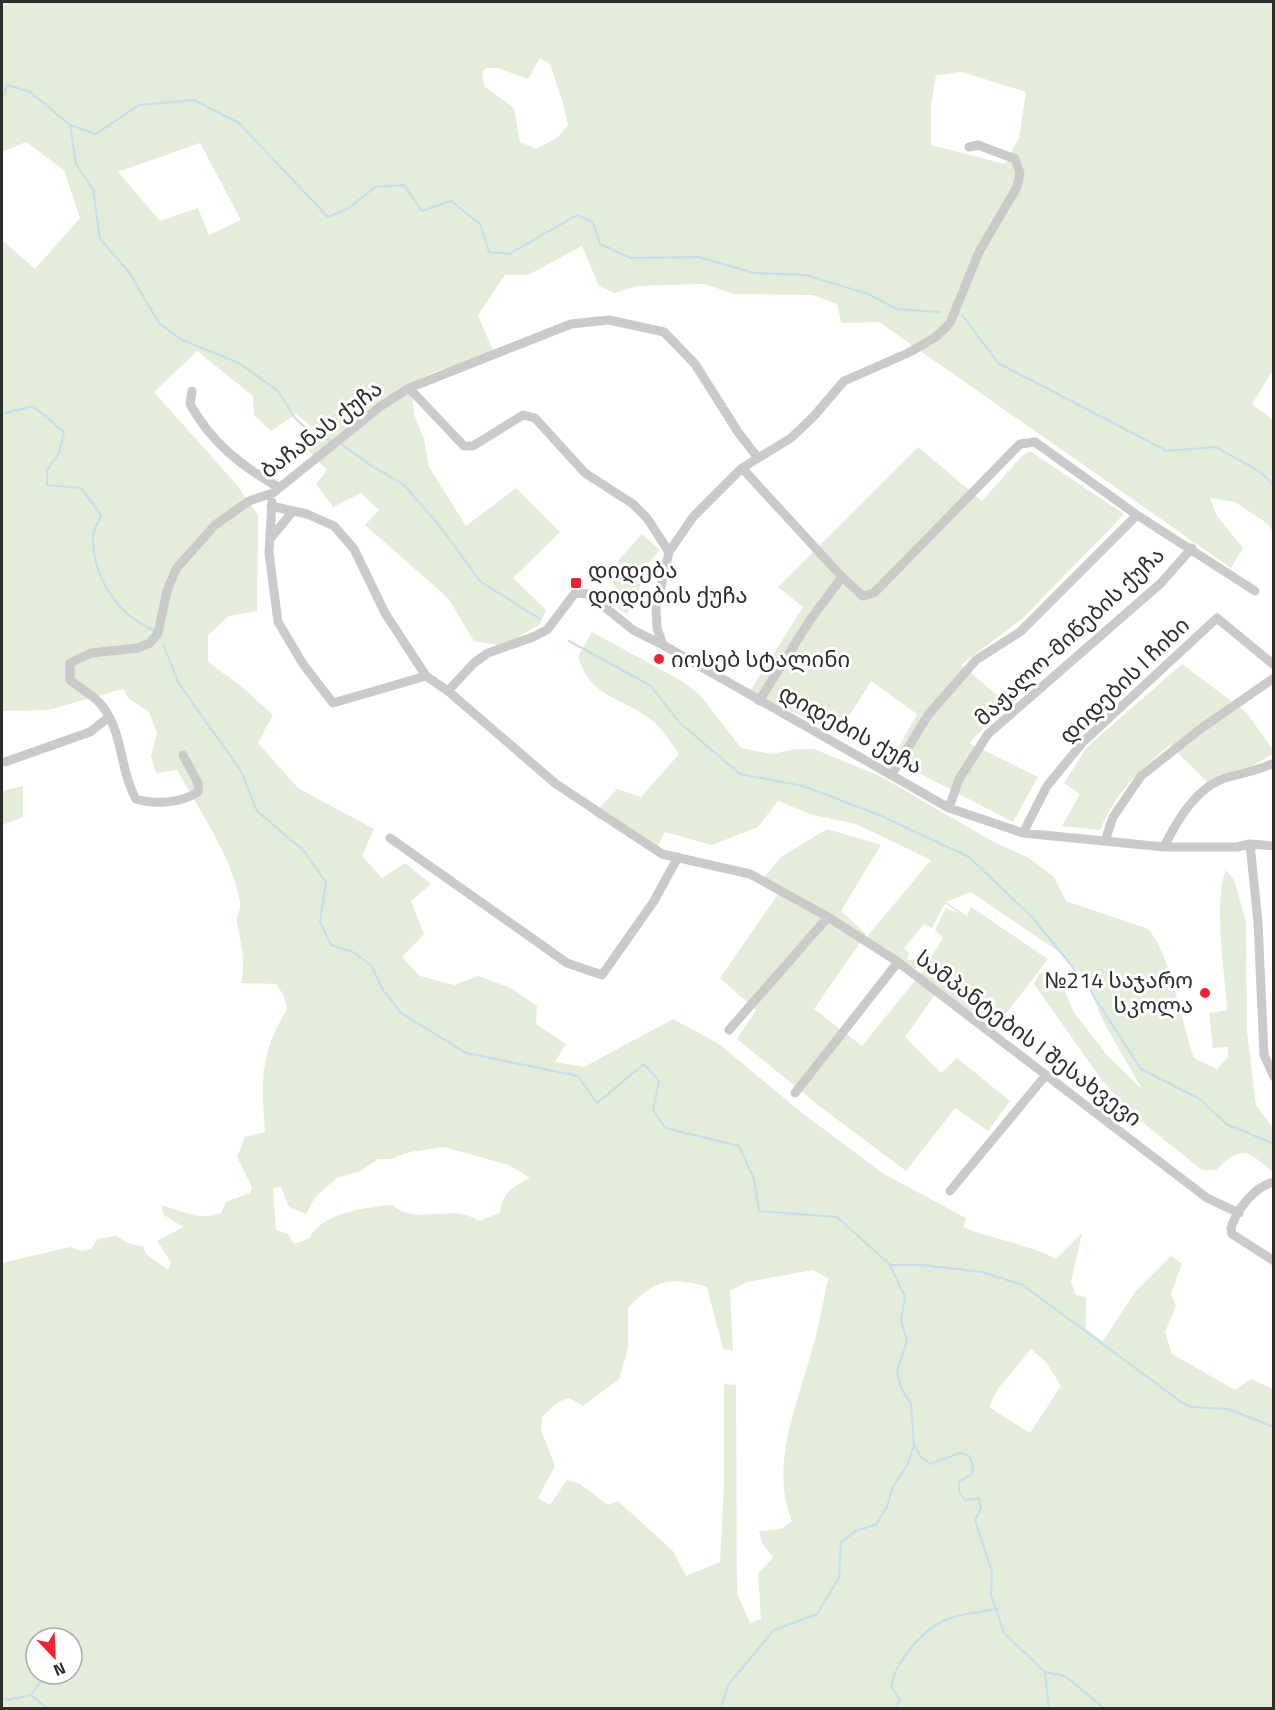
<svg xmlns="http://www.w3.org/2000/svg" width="1275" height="1710" font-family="'Titillium Web','Noto Sans Georgian',sans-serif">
	<rect width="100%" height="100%" fill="#fff"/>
	<path fill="#e4ecda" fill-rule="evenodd" d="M 2,2 L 1273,2 L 1273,370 L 1252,404 L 1273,420 L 1273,532 L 1268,524 L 1235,502 L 1210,498 L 1217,516 L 1243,548 L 1231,568 L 879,322 L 841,323 L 837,304 L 813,295 L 735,294 L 704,284 L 637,286 L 614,293 L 599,286 L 582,246 L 528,275 L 505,275 L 478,315 L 494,353 L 434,372 L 411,383 L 414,415 L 424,439 L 429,467 L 466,526 L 516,488 L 560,532 L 513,578 L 546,610 L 540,624 L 503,646 L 474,641 L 448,598 L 365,525 L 379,510 L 361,493 L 333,507 L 316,484 L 327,470 L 307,449 L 321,434 L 296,414 L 271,431 L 254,415 L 253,396 L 197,351 L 154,392 L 236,484 L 258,515 L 257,611 L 229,616 L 208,635 L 208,662 L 241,686 L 273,715 L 258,743 L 298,788 L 374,829 L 362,856 L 382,878 L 405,863 L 431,884 L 411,901 L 424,934 L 402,957 L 420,976 L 454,985 L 478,976 L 511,988 L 537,1006 L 536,1024 L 566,1044 L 555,1062 L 584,1067 L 673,1019 L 719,1044 L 802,1113 L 884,1174 L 966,1218 L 963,1227 C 995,1240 1025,1243 1056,1259 L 1082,1233 L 1071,1282 L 1076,1295 L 1086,1297 L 1086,1329 L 1103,1341 L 1135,1292 L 1171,1256 L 1182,1264 L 1171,1294 L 1176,1306 L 1165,1332 L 1172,1354 L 1235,1390 L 1251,1379 L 1273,1389 L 1273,1708 L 2,1708 L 2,1263 L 70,1247 L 82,1251 L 91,1249 L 98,1239 L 116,1236 L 128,1243 L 143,1247 L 146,1254 L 168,1270 L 171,1262 L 157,1241 L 183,1227 L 164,1215 L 161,1205 C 182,1211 200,1221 221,1213 L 226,1202 L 250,1193 L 252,1187 L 237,1157 L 245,1137 L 265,1132 C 261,1081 260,1054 287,1009 L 284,996 L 276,984 L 241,983 C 246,964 241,942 237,924 C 235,916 242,910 240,902 C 232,856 199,810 177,770 L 156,773 L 151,756 L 157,733 L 149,712 L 128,698 L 123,689 L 48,710 L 2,711 L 2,240 L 35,269 L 80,218 L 64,170 L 26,142 L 2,152 ZM 540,58 L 550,64 L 563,103 L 568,125 L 558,137 L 536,149 L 520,142 L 514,108 L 484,86 L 482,73 L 486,68 L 498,68 L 528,79 ZM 962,72 L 1026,92 L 1019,138 L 1005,164 L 931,145 L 931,105 L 936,75 ZM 200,143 L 241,220 L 209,235 L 198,208 L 160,221 L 118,172 ZM 444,1147 L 509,1165 L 530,1178 C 513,1187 502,1192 500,1213 L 479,1221 C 453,1203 417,1226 392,1205 C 368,1207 320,1213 310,1238 L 294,1244 L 288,1234 L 276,1230 L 273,1188 L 281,1187 L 289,1207 L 306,1214 L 316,1196 L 337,1178 L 361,1171 L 378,1159 L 390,1159 L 410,1152 ZM 813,1270 L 828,1278 C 823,1302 819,1327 812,1350 C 798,1402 769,1467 792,1521 L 781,1529 L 759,1531 L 762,1543 L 773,1557 L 758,1574 L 761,1619 L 750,1623 L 737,1593 L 736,1385 L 724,1384 L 724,1485 L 720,1562 L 686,1576 L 673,1551 L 618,1501 L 608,1505 L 580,1484 L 567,1480 L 550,1505 L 538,1498 L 555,1466 L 541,1430 L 542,1417 L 558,1402 L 569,1398 L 583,1406 L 619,1379 L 628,1348 L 628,1308 C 654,1280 671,1276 707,1287 L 723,1349 L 733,1351 L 730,1291 L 747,1282 ZM 1031,1349 L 1046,1362 L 1061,1386 L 1030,1433 L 989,1407 L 997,1390 ZM 36,1638 L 72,1638 L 72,1674 L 36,1674 Z
		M 918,447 L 982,501 L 1022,456 L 1030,451 L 1124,514 L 1023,618 L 961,665 L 1008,704 L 969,743 L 1038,777 L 1013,822 L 892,759 L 917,714 L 871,681 L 838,734 L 750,691 L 803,607 L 778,587 Z
		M 642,534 L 660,550 L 647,565 L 649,567 L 627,614 L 619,609 L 608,596 L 616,587 L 612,582 L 624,569 L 617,562 Z
		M 592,632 L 682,681 L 700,695 L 741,748 L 771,754 L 796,749 L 814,749 L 880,776 L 992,841 L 1029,858 L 1054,877 L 1066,901 L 1148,929 C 1170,952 1182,1025 1194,1058 L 1217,1069 L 1228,1057 L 1228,1047 L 1213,1048 L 1209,1013 L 1227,1010 C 1225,973 1213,902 1226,870 L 1234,880 L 1246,921 L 1247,1032 L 1256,1105 L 1273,1128 L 1273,1172 C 1248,1151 1241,1144 1216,1170 L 1202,1170 L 1131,1113 L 1101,1079 L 1034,984 L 1039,974 L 1047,971 L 1065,991 L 1073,1011 L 1106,1054 L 1142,1089 L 1103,1021 L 1085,978 L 1062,954 L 971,892 L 946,902 L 967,916 L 971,907 L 1048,959 L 994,1029 L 939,989 L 905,1037 L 941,1073 L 957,1058 L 1010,1101 L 988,1131 L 955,1108 L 906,1171 L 823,1109 L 737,1039 L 756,1010 L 720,978 L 779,893 L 759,883 L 781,857 L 827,829 L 881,845 L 841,911 L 866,934 L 814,1009 L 862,1046 L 922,972 L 943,938 L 935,930 L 946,908 L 960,914 L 946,904 L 944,905 L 932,928 L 924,924 L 904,948 L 909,953 L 907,960 L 918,959 L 924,951 L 928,953 L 914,969 L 866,938 L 931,860 L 856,824 L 813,815 L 778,801 L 758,827 L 712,845 L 665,832 L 655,851 L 593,815 L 617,789 L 641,797 L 679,754 C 672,744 665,733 656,724 C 625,696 591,701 578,656 Z
		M 1182,664 L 1247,713 L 1273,750 L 1273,754 L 1252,766 L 1221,774 L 1207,782 L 1170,745 C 1137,772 1117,791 1100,830 L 1062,826 L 1080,794 L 1064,783 L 1087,747 Z
		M 23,786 L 23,817 L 2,825 L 2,789 L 3,791 Z"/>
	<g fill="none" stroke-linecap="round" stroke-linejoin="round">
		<path stroke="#c4deee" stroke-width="2" d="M 2,98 L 7,85 L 30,92 L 70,125 L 96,134 L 139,105 L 194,100 L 239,123 L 328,217 L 349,208 L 375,187 L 404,185 L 422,211 L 451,201 L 480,224 L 489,252 L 509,254 L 577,215 L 593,222 L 600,244 L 631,258 L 699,257 L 754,273 L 806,275 L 868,294 L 897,309 L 939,312
			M 70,125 L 76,164 L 93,189 L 100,239 L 129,272 L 159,323 L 182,340 L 239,363 L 278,391 L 295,418 L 312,434 L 332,441
			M 963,316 L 998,363 L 1167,451 L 1216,447 L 1260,472 L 1274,485
			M 2,414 L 33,406 L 64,432 L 59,453 L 47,470 L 47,485 L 81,488 L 101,515 C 99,521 94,529 93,536 C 92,575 117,615 153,630
			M 340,443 L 373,467 L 403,484 L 438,524 L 481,582 L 540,619
			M 569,641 L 651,686 L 680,723 L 740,774 L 803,786 L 877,814 L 969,857 L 1032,917 L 1084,981 L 1141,1069 L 1200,1099 L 1226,1124 L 1274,1144
			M 163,644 L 179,684 L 241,771 L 257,811 L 303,850 L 326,882 L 320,922 L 331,945 L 353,952 L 371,965 L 383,990 L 401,1013 L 466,1053 L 578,1076 L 597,1103 L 644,1064 L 659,1081 L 653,1110 L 665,1128 L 739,1146 L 754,1179 L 759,1211 L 837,1217 L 890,1265 L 905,1297 L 901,1320 L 907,1341 L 897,1371 L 901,1388 L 911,1404 L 914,1444 L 920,1456 L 930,1464 L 960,1453 L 969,1456 L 973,1465 L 972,1474 L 959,1482 L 959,1492 L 965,1500 L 979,1498 L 981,1508 L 975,1520 L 992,1572 L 991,1595 L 1004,1633 L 1045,1672 L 1065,1676 L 1104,1708
			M 891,1265 L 922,1265 L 982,1272 L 1023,1285 L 1181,1402 L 1191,1407 L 1228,1409 L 1274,1427
			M 1045,1673 L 1049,1708
			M 31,1695 L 47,1708
			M 2,1698 L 7,1700 L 31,1695 L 46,1674
			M 721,1708 L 728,1685 L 774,1630 L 817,1614 L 839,1577 L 841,1542 L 857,1530 L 876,1525 L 887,1507 L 893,1486 L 907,1466 L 914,1445
			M 896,1708 L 900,1700 L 891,1686 C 896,1662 920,1632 943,1621 C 958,1614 981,1612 998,1609"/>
		<path stroke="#cacaca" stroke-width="9" d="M 409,388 L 464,446 L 473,446 L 523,415 L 535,418 L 585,473 L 633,504 L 647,518 L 669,552
			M 192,391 L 190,404 C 211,442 241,466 278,487
			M 742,468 L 842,577 L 863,596 L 874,593 L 1020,444 L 1035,442 L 1137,515 L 1255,591
			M 272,502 L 269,553 L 278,622 L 303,664 L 333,703 L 426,676
			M 271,506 L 307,514 L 334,526 L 354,549 L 385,613 L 426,676 L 448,691 L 556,784 L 662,854 L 750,874 L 828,917 L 898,962 L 1207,1198 L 1239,1213
			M 270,539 L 293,511
			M 663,645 L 657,628 L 656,608 L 669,552 L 693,517 L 742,468 L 791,438 L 814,416 L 844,381 L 908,353 L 936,337 L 950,323 L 979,252 L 1017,187 L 1020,173 L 1015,159 L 978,145 L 969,147
			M 448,691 L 474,663 L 488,653 L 533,637 L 547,630 L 575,593 L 587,594 L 595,599 L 633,630 L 663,645 L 949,808 L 1023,833 L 1164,847 L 1237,847 L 1250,844 L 1274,846
			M 759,701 L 810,620 L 842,577
			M 183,755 L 198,783 L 198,792 C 181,803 155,805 136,799 C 120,771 123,733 103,707 C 94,695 81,689 70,680 L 70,663 L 91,653 L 138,648 L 150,643 L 158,633 L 167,591 L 176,569 L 215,525 L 249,501 L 273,493 L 381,406 L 409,388 L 571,324 L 609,320 L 664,332 L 695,364 L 738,432 L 758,458
			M 5,762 L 90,732 L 109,717
			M 892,774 L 928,715 L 976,660 L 1020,632 L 1137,515
			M 949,808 L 959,779 L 988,734 L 1161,583 L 1192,548
			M 1023,833 L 1047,786 L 1083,742 L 1217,618 L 1274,665
			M 390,838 L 567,963 L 602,975 L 654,901 L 678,857
			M 1105,841 L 1113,817 L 1141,776 L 1199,730 L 1274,678
			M 1250,844 L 1258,922 L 1264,1055 L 1274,1077
			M 1164,847 C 1176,822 1197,787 1225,778 C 1242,773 1257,771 1274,763
			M 729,1030 L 828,917
			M 795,1093 L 898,962
			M 1274,1182 C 1254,1187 1237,1209 1231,1228 L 1232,1234 L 1274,1261
			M 950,1191 L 1046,1075"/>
	</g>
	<g fill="#f32131" stroke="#fff" stroke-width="2">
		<rect x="570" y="577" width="12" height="12" rx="3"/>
		<circle cx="659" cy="659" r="6"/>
		<circle cx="1205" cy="993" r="6"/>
	</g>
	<g text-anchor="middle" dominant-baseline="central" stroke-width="6" stroke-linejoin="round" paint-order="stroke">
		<g font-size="22" fill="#2d2d2d" stroke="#fff">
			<text transform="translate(321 429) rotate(-37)">ბაჩანას ქუჩა</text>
			<text transform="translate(1069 636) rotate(-43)">მაჟალო-მიწების ქუჩა</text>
			<text transform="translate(1124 680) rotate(-44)">დიდების I ჩიხი</text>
			<text transform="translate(851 729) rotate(29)">დიდების ქუჩა</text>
			<text transform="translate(1029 1038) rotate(37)">სამპანტების I შესახვევი</text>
		</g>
		<g font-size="22" fill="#2d2d2d" stroke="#fff" text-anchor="start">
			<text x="588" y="570">დიდება<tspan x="588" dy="25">დიდების ქუჩა</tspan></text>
			<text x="671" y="659">იოსებ სტალინი</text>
			<text x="1193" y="980" text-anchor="end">№214 საჯარო<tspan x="1193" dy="25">სკოლა</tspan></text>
		</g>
	</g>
	<rect width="1275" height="1710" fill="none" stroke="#2d2d2d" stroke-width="6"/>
	<g transform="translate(54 1656) rotate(157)"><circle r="28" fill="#ffffff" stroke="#ababab" stroke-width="1.5"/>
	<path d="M0-4.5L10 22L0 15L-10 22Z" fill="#f32131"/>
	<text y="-9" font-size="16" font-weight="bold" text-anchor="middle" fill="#2d2d2d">N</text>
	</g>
</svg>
